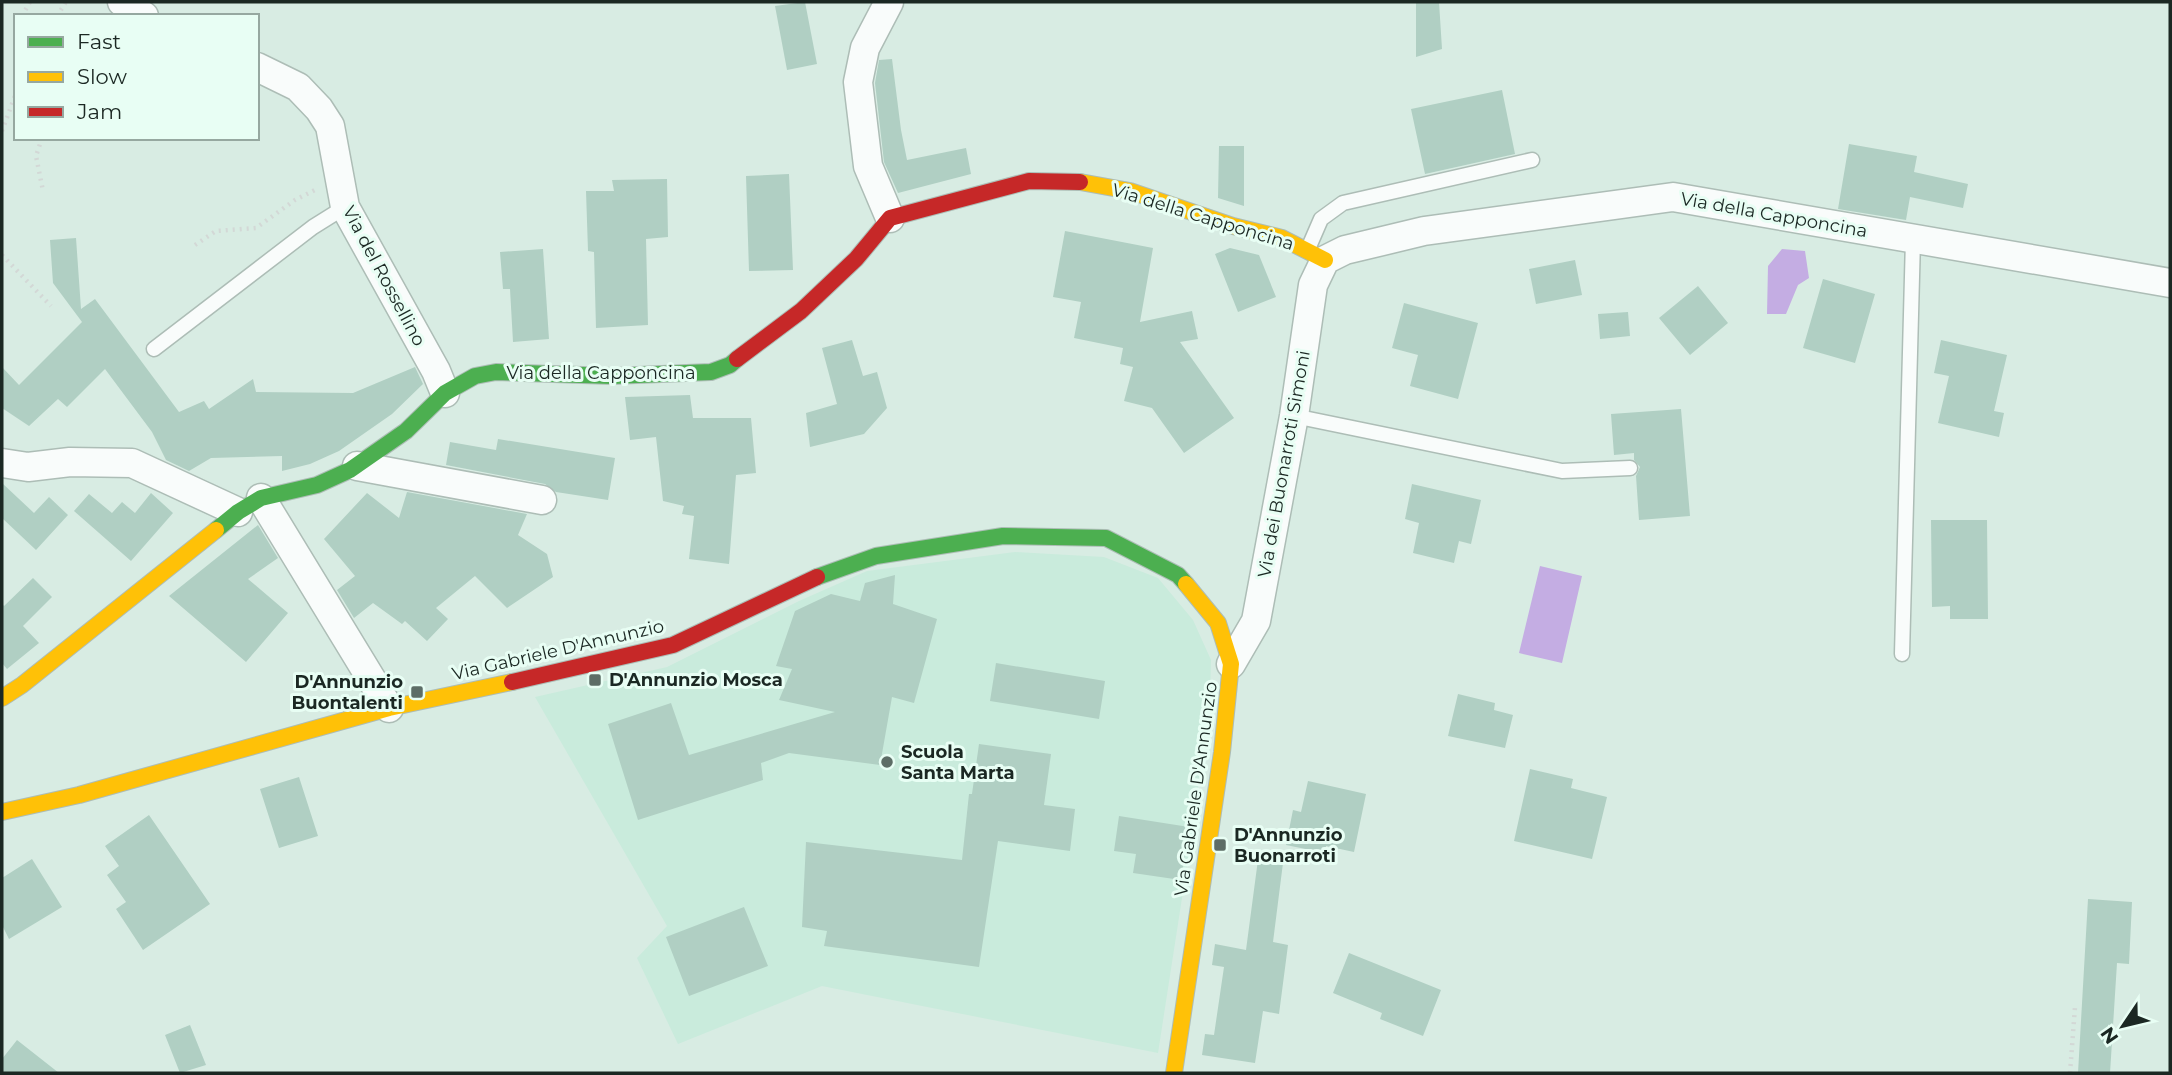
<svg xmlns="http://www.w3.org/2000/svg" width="2172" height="1075" font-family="Montserrat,sans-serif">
	<rect width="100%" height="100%" fill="#d8ece3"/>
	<path fill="#c9ebdc" d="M 1015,552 L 1104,557 L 1158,578 L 1193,620 L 1211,660 L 1210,696 L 1193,827 L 1158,1053 L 822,986 L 678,1044 L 637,958 L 667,926 L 535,697 L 667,667 L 799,601 L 867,571 Z"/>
	<path fill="#c4ade3" d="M 1782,249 L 1805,251 L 1809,278 L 1798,285 L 1786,314 L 1767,314 L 1768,266 Z
		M 1540,566 L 1582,576 L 1562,663 L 1519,653 Z"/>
	<path fill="#b0cfc3" d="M 805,2 L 817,64 L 787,70 L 775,6 Z
		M 1416,2 L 1439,2 L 1442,49 L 1416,57 Z
		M 892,59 L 901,130 L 907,160 L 966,148 L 971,174 L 898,193 L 884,162 L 875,83 L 879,60 Z
		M 1502,90 L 1515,154 L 1425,174 L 1411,109 Z
		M 1849,144 L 1917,156 L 1914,172 L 1968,184 L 1963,208 L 1910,197 L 1906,220 L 1838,209 Z
		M 1219,146 L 1244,146 L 1244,206 L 1218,198 Z
		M 789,174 L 793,270 L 749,271 L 746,176 Z
		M 667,179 L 668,237 L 646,239 L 648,325 L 596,328 L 594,252 L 588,251 L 586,191 L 614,191 L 612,180 Z
		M 1065,231 L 1153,248 L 1140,322 L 1192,311 L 1198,339 L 1180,342 L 1234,418 L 1184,453 L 1152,408 L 1124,401 L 1133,367 L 1120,364 L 1123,348 L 1074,338 L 1081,302 L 1053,297 Z
		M 76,238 L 81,309 L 95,299 L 179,412 L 204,401 L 209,409 L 253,379 L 256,392 L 353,393 L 415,367 L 423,384 L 392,414 L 339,451 L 310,464 L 282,471 L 282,456 L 211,458 L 189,471 L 166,460 L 152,432 L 105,369 L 67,407 L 58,399 L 29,426 L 2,408 L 2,367 L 19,385 L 82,322 L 53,283 L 50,240 Z
		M 1230,248 L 1259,255 L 1276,297 L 1238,312 L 1215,254 Z
		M 543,249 L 549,339 L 513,342 L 510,289 L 503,289 L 500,252 Z
		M 1575,260 L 1582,295 L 1536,304 L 1529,269 Z
		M 1823,279 L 1875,294 L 1855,363 L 1803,348 Z
		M 1698,286 L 1728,323 L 1690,355 L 1659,318 Z
		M 1404,303 L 1478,323 L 1458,399 L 1410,386 L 1418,355 L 1392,348 Z
		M 1628,312 L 1630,336 L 1600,339 L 1598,314 Z
		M 852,340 L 863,376 L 877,372 L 887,408 L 864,434 L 810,447 L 806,413 L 837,404 L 822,348 Z
		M 1941,340 L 2007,355 L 1994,411 L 2004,413 L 1999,437 L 1938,423 L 1949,376 L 1934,373 Z
		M 690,395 L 693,418 L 751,418 L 756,473 L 736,475 L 729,564 L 689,559 L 694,516 L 682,514 L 684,506 L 663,501 L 656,437 L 630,440 L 625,397 Z
		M 1681,409 L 1690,516 L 1639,520 L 1636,476 L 1640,467 L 1634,460 L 1634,453 L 1614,455 L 1611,414 Z
		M 498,439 L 615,458 L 608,500 L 556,492 L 545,484 L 446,465 L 450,442 L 496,450 Z
		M 2,483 L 34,513 L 49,497 L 68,515 L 36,550 L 2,518 Z
		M 1412,484 L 1481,500 L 1471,544 L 1459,541 L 1454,563 L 1413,553 L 1419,523 L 1405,519 Z
		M 407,492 L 527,514 L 518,535 L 547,554 L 553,577 L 507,608 L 475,576 L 436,608 L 448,619 L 427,641 L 405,621 L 402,624 L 373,603 L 354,618 L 337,590 L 355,576 L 324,539 L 367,493 L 399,518 Z
		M 151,493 L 173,513 L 131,561 L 74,511 L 89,494 L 112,513 L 122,502 L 135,513 Z
		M 1931,520 L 1987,520 L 1988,619 L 1950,619 L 1950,606 L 1932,607 Z
		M 258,525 L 278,558 L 248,579 L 288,613 L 246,662 L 169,596 Z
		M 895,575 L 893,604 L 937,619 L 914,703 L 892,697 L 880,765 L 789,753 L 761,763 L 763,780 L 638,820 L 608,724 L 671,703 L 689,755 L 835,712 L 779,700 L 792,669 L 776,666 L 795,611 L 831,594 L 860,601 L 865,583 Z
		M 33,578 L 52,597 L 23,626 L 39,643 L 7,669 L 2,663 L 2,604 L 4,606 Z
		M 996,663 L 1105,681 L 1099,719 L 990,701 Z
		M 1458,694 L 1495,703 L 1494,710 L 1513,715 L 1505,748 L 1448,736 Z
		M 979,744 L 1051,754 L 1044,805 L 1075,809 L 1070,851 L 998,841 L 979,967 L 824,946 L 827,931 L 802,927 L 806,842 L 962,860 L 969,794 L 972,794 Z
		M 1530,769 L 1573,779 L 1571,788 L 1607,797 L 1592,859 L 1514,841 Z
		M 299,777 L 318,836 L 279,848 L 260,789 Z
		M 1308,781 L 1366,794 L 1354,852 L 1326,846 L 1325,853 L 1286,845 L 1293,810 L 1301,812 Z
		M 149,815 L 210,904 L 143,950 L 116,909 L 126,902 L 107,875 L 119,866 L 105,846 Z
		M 1119,816 L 1189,827 L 1181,880 L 1133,873 L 1136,854 L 1114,851 Z
		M 1259,852 L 1284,855 L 1273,942 L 1288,945 L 1279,1014 L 1263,1011 L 1255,1063 L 1202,1055 L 1205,1034 L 1214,1035 L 1224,967 L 1212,965 L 1215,944 L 1246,950 Z
		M 32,859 L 62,907 L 9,939 L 2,925 L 2,878 Z
		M 2088,899 L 2132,902 L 2129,964 L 2117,963 L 2110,1073 L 2078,1073 Z
		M 744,907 L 768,966 L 689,996 L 666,937 Z
		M 1349,953 L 1441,990 L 1423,1036 L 1380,1019 L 1382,1013 L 1333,993 Z
		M 190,1025 L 206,1065 L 180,1073 L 165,1035 Z
		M 17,1040 L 59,1073 L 2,1073 L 2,1059 Z"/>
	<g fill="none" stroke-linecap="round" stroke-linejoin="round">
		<defs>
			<path id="lane" d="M 1308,249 L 1321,219 L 1343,203 L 1532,160
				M 154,349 L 313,227 L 345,207
				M 1294,416 L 1562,471 L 1630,468
				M 1902,654 L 1913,239"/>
			<path id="street" d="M 122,2 L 144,16
				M 889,2 L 865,48 L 858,82 L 868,166 L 890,218
				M 257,67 L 298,87 L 319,109 L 330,126 L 345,207 L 436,371 L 445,393
				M 2,463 L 28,467 L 70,462 L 132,463 L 238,512
				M 357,466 L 542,500
				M 261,498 L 389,708
				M 1231,664 L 1256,621 L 1294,416 L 1313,285 L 1325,260 L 1345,250 L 1424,231 L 1673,197 L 2170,283"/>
			<path id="fast" d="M 216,530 L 238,512 L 261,498 L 317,485 L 350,470 L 406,431 L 445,393 L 475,376 L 496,372 L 612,376 L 711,372 L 730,365 L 737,359
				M 817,577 L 876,556 L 1003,536 L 1106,538 L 1178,575 L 1186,584"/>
			<path id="slow" d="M 1080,182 L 1130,191 L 1233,226 L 1282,238 L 1325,260
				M 2,698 L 22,685 L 216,530
				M 2,812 L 79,795 L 389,708 L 512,682
				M 1174,1073 L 1222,752 L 1231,664 L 1218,623 L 1186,584"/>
			<path id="jam" d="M 737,359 L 801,311 L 856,259 L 890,218 L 1029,181 L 1080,182
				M 512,682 L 673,645 L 817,577"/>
		</defs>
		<use href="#lane" stroke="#adbdb6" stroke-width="17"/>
		<use href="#street" stroke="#adbdb6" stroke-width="31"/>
		<use href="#fast" stroke="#adbdb6" stroke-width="18"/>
		<use href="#slow" stroke="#adbdb6" stroke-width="18"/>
		<use href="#jam" stroke="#adbdb6" stroke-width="18"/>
		<path stroke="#d3d8d6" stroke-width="4.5" stroke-dasharray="2 5" stroke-linecap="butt" d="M 22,16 L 30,2
			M 57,16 L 66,2
			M 2,131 L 16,93
			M 42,138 L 36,156 L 43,191
			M 195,245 L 216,231 L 256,228 L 295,200 L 317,189
			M 2,255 L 51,306
			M 2070,1073 L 2075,1007"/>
		<use href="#lane" stroke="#f9fcfb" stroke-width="14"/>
		<use href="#street" stroke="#f9fcfb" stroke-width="28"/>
		<use href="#fast" stroke="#4caf50" stroke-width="16"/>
		<use href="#slow" stroke="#ffc107" stroke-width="16"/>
		<use href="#jam" stroke="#c62828" stroke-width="16"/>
	</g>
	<g fill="#5d6d66" stroke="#e8fef4" stroke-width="2.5">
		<rect x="588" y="673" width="14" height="14" rx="3.5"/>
		<rect x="410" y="685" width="14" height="14" rx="3.5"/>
		<circle cx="887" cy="762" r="7"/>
		<rect x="1213" y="838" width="14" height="14" rx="3.5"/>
	</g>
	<g text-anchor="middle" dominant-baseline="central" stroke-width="6" stroke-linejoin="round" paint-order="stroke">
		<g font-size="18" fill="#1b2823" stroke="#e8fef4">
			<text transform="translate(1774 215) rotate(10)">Via della Capponcina</text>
			<text transform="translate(1203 217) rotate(17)">Via della Capponcina</text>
			<text transform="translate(384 276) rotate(62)">Via del Rossellino</text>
			<text x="601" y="373">Via della Capponcina</text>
			<text transform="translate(1284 464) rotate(-80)">Via dei Buonarroti Simoni</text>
			<text transform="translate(558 650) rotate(-13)">Via Gabriele D'Annunzio</text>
			<text transform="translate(1196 789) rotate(-82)">Via Gabriele D'Annunzio</text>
		</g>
		<g font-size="18" font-weight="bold" fill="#1b2823" stroke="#e8fef4" text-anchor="start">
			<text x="609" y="680">D'Annunzio Mosca</text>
			<text x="403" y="682" text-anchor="end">D'Annunzio<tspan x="403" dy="21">Buontalenti</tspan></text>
			<text x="901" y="752">Scuola<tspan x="901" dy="21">Santa Marta</tspan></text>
			<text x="1234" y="835">D'Annunzio<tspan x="1234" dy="21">Buonarroti</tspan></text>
		</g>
	</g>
	<rect width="2172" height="1075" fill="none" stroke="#1b2823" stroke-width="7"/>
	<rect x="14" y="14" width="245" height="126" fill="#e8fef4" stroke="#96a8a0" stroke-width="2"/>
	<rect x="28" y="37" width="35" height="10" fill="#4caf50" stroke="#96a8a0" stroke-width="2"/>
	<text x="77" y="49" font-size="21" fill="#1b2823">Fast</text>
	<rect x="28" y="72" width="35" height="10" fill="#ffc107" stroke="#96a8a0" stroke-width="2"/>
	<text x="77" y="84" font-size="21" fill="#1b2823">Slow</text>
	<rect x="28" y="107" width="35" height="10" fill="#c62828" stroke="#96a8a0" stroke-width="2"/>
	<text x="77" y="119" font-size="21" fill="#1b2823">Jam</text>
	<g transform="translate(2123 1026) rotate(235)" stroke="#e8fef4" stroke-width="5" paint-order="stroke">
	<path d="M0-5L12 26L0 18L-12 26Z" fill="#1b2823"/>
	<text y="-10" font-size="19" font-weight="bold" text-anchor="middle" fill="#1b2823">N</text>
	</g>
</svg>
